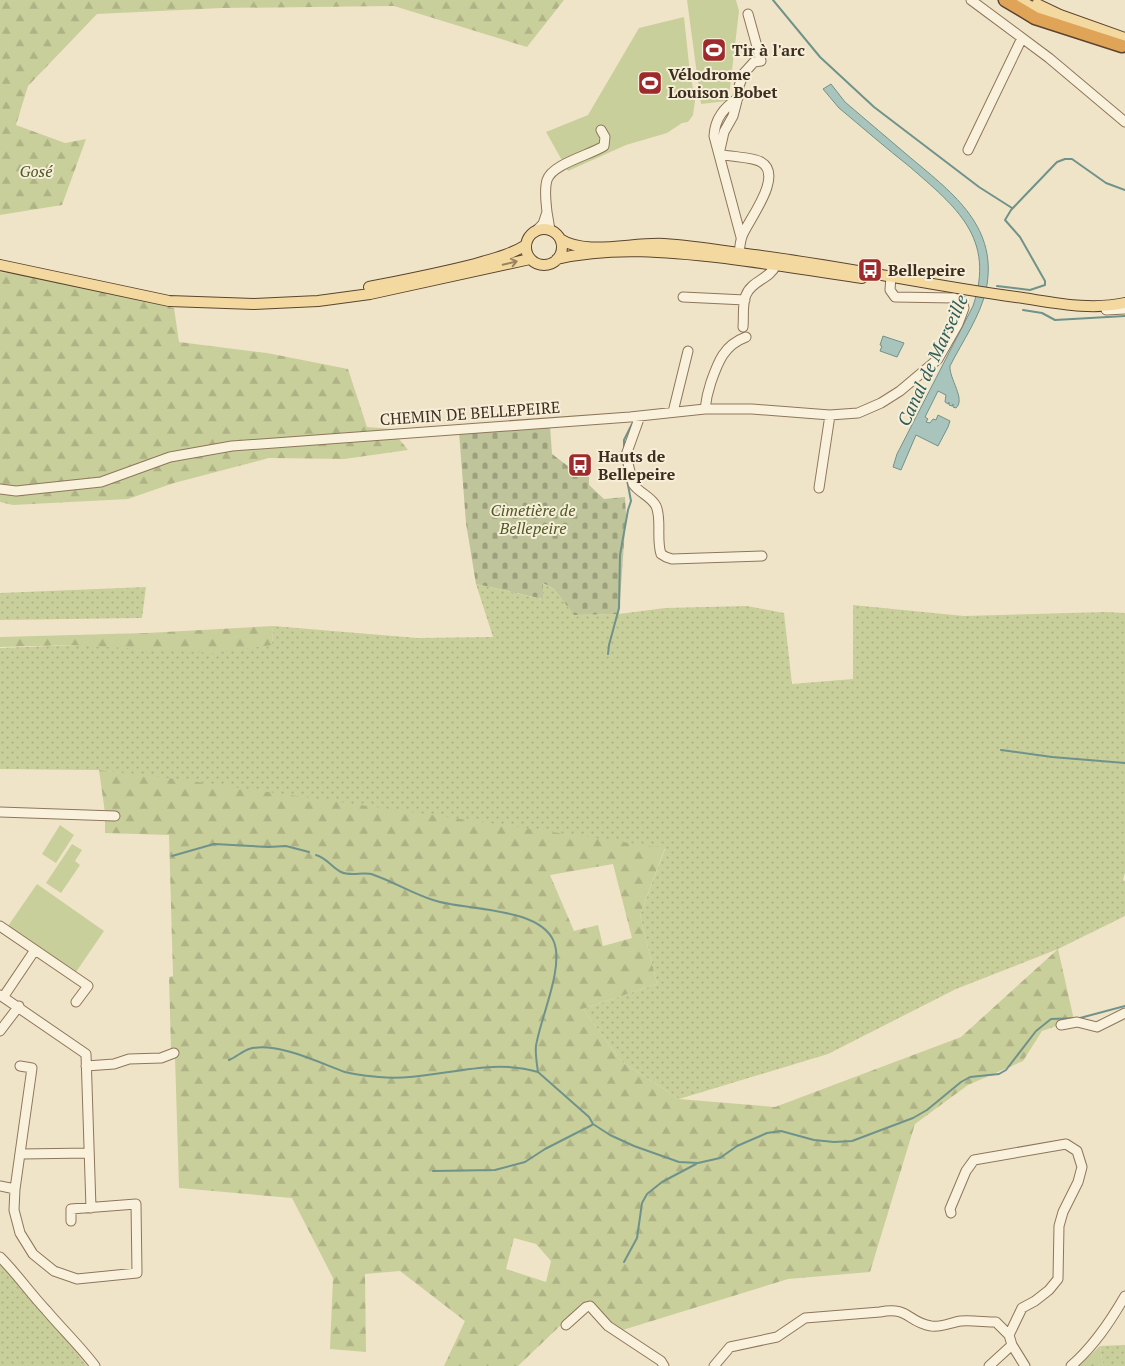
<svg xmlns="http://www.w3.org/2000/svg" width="1125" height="1366" font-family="'PT Serif',serif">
	<defs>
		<pattern id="green-dots" width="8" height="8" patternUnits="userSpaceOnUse" patternTransform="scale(1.25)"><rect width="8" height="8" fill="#c9cf9b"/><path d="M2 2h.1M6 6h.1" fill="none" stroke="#aeb285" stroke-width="1.8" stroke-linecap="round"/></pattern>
		<pattern id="forest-firs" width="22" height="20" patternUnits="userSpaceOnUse" patternTransform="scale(1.25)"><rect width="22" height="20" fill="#c9cf9b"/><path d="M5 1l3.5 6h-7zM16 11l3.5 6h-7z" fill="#aeb285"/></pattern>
		<pattern id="cemetery-stones" width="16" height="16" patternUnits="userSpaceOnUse" patternTransform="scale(1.25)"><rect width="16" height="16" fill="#bfc49a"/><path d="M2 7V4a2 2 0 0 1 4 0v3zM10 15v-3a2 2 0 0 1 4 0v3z" fill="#9ca07d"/></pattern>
	</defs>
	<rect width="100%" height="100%" fill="#f0e4c8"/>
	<path fill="url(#green-dots)" d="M 542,583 L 554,589 L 574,615 L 619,614 L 665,608 L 747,606 L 784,613 L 792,684 L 853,679 L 853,605 L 964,616 L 1106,612 L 1125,613 L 1125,873 L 1123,880 L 1125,881 L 1125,916 L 1058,949 L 956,989 L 828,1054 L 679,1099 L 622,1062 L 583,1009 L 657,984 L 640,915 L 665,849 L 99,770 L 0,769 L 0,648 L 74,645 L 272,645 L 273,626 L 417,638 L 493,637 L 476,584 L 542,599 Z
		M 146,587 L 142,618 L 0,620 L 0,593 Z
		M 0,1263 L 76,1352 L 87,1366 L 0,1366 Z
		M 1125,1345 L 1125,1366 L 1103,1366 L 1100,1346 Z"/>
	<path fill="url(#forest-firs)" fill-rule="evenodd" d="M 0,0 L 564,0 L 527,47 L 394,6 L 222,8 L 97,14 L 28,86 L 16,125 L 65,143 L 86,139 L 62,205 L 0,215 Z
		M 0,272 L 29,276 L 174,308 L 179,342 L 267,353 L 348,369 L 367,427 L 391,429 L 408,450 L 344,459 L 269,458 L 174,483 L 128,499 L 13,505 L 0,502 Z
		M 273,626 L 272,645 L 213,653 L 74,645 L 0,647 L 0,637 L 147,633 Z
		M 99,770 L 184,780 L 665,848 L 640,915 L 657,984 L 583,1009 L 622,1062 L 679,1099 L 775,1107 L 961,1037 L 1058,949 L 1074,1020 L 1042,1031 L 1023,1061 L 968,1085 L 915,1124 L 870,1272 L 788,1279 L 613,1333 L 597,1320 L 585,1302 L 518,1366 L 444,1366 L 465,1321 L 400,1271 L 365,1274 L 366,1352 L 330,1349 L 333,1278 L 292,1198 L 179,1188 L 175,1057 L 171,1050 L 169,977 L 173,976 L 169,835 L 105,833 L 105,813 ZM 613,864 L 632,938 L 603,946 L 598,925 L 574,931 L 550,875 ZM 514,1238 L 536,1244 L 551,1261 L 546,1282 L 506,1269 Z
		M 1100,1346 L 1103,1366 L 1078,1366 Z"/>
	<path fill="url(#cemetery-stones)" d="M 550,426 L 552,454 L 569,467 L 578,466 L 589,476 L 589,485 L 604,499 L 625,497 L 626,515 L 619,614 L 574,615 L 554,589 L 543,583 L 543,599 L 476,584 L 466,523 L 459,432 Z"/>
	<path fill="#c9cf9b" d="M 687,0 L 736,0 L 739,11 L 730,88 L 727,101 L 701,104 Z
		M 684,17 L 689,64 L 695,101 L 693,115 L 688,122 L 682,123 L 667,133 L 626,145 L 568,171 L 546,132 L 588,115 L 639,28 Z
		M 60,825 L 74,835 L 56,863 L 42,854 Z
		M 72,844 L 82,850 L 75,861 L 80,865 L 61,893 L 46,883 Z
		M 37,884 L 104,931 L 76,972 L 8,926 Z"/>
	<path fill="#a9c4bc" stroke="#6f938a" d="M 831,84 L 845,102 C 867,121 890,140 912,159 C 954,194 999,228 986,290 C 980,317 962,342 950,366 C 949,379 966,399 956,408 L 953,407 L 953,404 L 952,406 L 949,405 L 949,402 L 948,404 L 945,402 L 946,395 L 938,391 L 925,417 L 928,419 L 926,422 L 930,423 L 933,419 L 936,420 L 938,415 L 950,421 L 948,427 L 938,446 L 916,435 L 901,470 L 893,467 L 897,454 L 973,306 C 996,238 956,207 910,167 C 886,148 863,128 839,108 L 823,89 Z
		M 883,336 L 904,343 L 897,357 L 880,351 L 882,346 L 880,345 Z"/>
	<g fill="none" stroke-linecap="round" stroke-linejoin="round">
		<path stroke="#6f938a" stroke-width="2" d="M 773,0 L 820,57 L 874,107 L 979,187 L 1012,208
			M 997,286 L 1030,290 L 1045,285 L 1045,281 L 1020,237 L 1005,220 L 1011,210 L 1057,162 L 1065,159 L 1072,159 L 1106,183 L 1125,190
			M 1023,310 L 1042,313 L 1055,320 L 1125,316
			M 624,450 L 624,440 L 632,424
			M 608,654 L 609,645 L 619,608 L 620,555 L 628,510 L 631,501 L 624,464
			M 1001,750 L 1052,757 L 1125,763
			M 316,855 C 327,858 331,867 341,872 C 351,877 364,871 374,875 C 394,882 413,894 433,900 C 464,911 540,906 554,942 C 564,968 540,1019 536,1046 C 535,1054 537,1064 538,1072 L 589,1117 L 593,1124 L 610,1135 L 634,1146 L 679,1162 L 698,1163 L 720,1158 L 737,1146 L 767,1133 L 781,1131 L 814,1140 L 834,1142 L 852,1141 L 913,1118 L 927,1110 L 961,1082 L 970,1077 L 999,1074 L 1006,1070 L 1036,1031 L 1051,1019 L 1080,1018 L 1125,1006
			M 172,856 L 214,844 L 268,847 L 286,846 L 309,852
			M 229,1060 C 236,1057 243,1051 249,1049 C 276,1041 320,1063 345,1072 C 355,1075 368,1076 379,1077 C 432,1082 486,1056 538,1072
			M 433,1171 L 495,1170 L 525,1162 L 545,1149 L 592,1125
			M 624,1262 L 637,1238 L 642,1203 L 647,1194 L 662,1182 L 696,1164"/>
		<defs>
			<path id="minor" d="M 971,0 L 1049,58 L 1125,122
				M 738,98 C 724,108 715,118 714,136 L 741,237
				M 968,150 L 1022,38
				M 547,212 C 546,202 544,190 547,180 C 552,164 590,155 604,146 L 605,137 L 601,130
				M 535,232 L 543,224 L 547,212 L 550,230
				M 739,253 C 740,247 740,240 743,234 C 750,218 784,175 761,162 C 753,157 731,157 719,154 L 724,132 L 733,116 L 739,93 L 739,86 L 744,73 L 754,62 L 761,61 L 748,14
				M 683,297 L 745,300
				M 1106,310 L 1125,309
				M 743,327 C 744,317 742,304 746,295 C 751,281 770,279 776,265
				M 705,409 C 706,400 708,391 711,382 C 718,362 724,345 746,337
				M 673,412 L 688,351
				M 640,416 L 626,455 L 633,484 C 639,493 651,496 656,506 C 662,519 656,539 661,554 L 666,557 L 672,559 L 762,556
				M 819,488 L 830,415
				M 0,489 L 16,491 L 101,482 L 170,457 L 232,446 L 630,417 L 705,409 L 752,409 L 830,415 L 858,413 L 881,403 L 900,391 L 938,359 L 958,324 L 964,308 L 962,301 L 954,298 L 895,297 L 890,290 L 891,276
				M 0,812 L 115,816
				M 0,926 L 88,986 L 76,1002
				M 0,995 L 86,1054 L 91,1208
				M 4,996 L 35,950
				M 1061,1025 L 1077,1022 L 1097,1027 L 1125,1013
				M 0,1031 L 19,1006
				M 20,1066 L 32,1068 L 15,1189 L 14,1210 L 20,1233 L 33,1254 L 54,1271 L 77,1279 L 137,1273 L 136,1204 L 71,1209 L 71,1221
				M 86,1066 L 114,1064 L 129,1059 L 161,1058 L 174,1053
				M 21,1154 L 89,1153
				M 0,1186 L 15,1189
				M 951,1213 L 950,1209 L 966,1171 L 974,1160 L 1066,1144 L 1077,1151 L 1082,1167 L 1078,1182 L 1063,1212 L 1059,1226 L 1058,1279 L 1049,1290 L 1035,1301 L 1022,1308 L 1009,1335
				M 0,1257 C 17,1274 30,1293 46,1310 C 62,1329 80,1346 95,1366
				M 566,1325 L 586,1307 L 590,1306 L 608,1326 L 661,1361 L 664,1366
				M 714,1366 L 730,1347 L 777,1337 L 805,1318 L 880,1312 C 909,1306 907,1322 931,1326 C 940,1328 952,1322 961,1321 C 970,1320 986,1322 996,1322 L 1009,1335 L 1012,1345 L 1025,1366
				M 989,1366 L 1012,1345
				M 1071,1366 C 1094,1346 1110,1322 1125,1296"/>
			<path id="major" d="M 1020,0 L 1051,19
				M 1037,4 L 1060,15 L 1125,38
				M526 247a18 18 0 1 1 36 0a18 18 0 1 1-36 0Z
				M 560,239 C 586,256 632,242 664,244 C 694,246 724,251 754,255 C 842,266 928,285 1016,297 C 1052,302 1089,311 1125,303
				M 557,259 C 612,246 670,252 725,258 C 771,264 816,271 862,278
				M 0,265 L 169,301 L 254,304 L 318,301 L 370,294 L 530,259
				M 369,287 C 404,280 440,273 475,264 C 492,259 510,255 526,245"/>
			<path id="highway" d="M 1005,0 L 1035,18 L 1122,46"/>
		</defs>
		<use href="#minor" stroke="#8d765c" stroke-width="11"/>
		<use href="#major" stroke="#5b4430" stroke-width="12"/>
		<use href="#highway" stroke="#5b4430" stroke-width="15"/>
		<use href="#minor" stroke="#faf1dc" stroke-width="9"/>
		<use href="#major" stroke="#f3d9a0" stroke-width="10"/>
		<use href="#highway" stroke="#e0a458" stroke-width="12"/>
	</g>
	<defs><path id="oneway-shaft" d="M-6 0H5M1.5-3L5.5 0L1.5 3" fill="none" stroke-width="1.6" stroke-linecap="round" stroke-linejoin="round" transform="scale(1.25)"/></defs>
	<use stroke="#988460" href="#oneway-shaft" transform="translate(510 263) rotate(-14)"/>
	<defs>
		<symbol id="stadium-square" viewBox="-11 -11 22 22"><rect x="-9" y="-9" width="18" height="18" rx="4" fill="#9e2a2b" stroke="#f7eed8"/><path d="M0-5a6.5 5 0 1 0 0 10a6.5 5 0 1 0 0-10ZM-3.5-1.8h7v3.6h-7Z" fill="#fff"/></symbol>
		<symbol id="bus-square" viewBox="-11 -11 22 22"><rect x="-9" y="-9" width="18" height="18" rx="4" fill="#9e2a2b" stroke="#f7eed8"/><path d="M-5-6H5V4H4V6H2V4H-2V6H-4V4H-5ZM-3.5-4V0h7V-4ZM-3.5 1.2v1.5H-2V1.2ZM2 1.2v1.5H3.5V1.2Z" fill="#fff"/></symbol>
	</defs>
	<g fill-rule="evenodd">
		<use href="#stadium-square" x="700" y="36" width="28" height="28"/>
		<use href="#stadium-square" x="636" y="69" width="28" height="28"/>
		<use href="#bus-square" x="856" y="256" width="28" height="28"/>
		<use href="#bus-square" x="566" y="451" width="28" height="28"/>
	</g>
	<g text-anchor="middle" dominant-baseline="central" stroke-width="4" stroke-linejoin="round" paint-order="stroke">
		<g font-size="16" font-weight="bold" fill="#3d2e20" stroke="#f7eed8" text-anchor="start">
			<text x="732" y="50">Tir à l'arc</text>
			<text x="668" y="74">Vélodrome<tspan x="668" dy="18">Louison Bobet</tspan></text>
			<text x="888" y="270">Bellepeire</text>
			<text x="598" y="456">Hauts de<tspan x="598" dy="18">Bellepeire</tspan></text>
		</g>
		<g font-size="16" font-style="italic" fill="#4d5a26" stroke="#f7eed8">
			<text x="36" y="171">Gosé</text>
			<text x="533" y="510">Cimetière de<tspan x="533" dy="18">Bellepeire</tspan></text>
		</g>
		<g font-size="16" fill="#3d2e20" stroke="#f7eed8">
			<text transform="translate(470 413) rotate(-4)">CHEMIN DE BELLEPEIRE</text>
		</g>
		<g font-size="18" font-style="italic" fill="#2f5d5a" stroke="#f7eed8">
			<text transform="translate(932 360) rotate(-65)">Canal de Marseille</text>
		</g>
	</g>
</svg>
